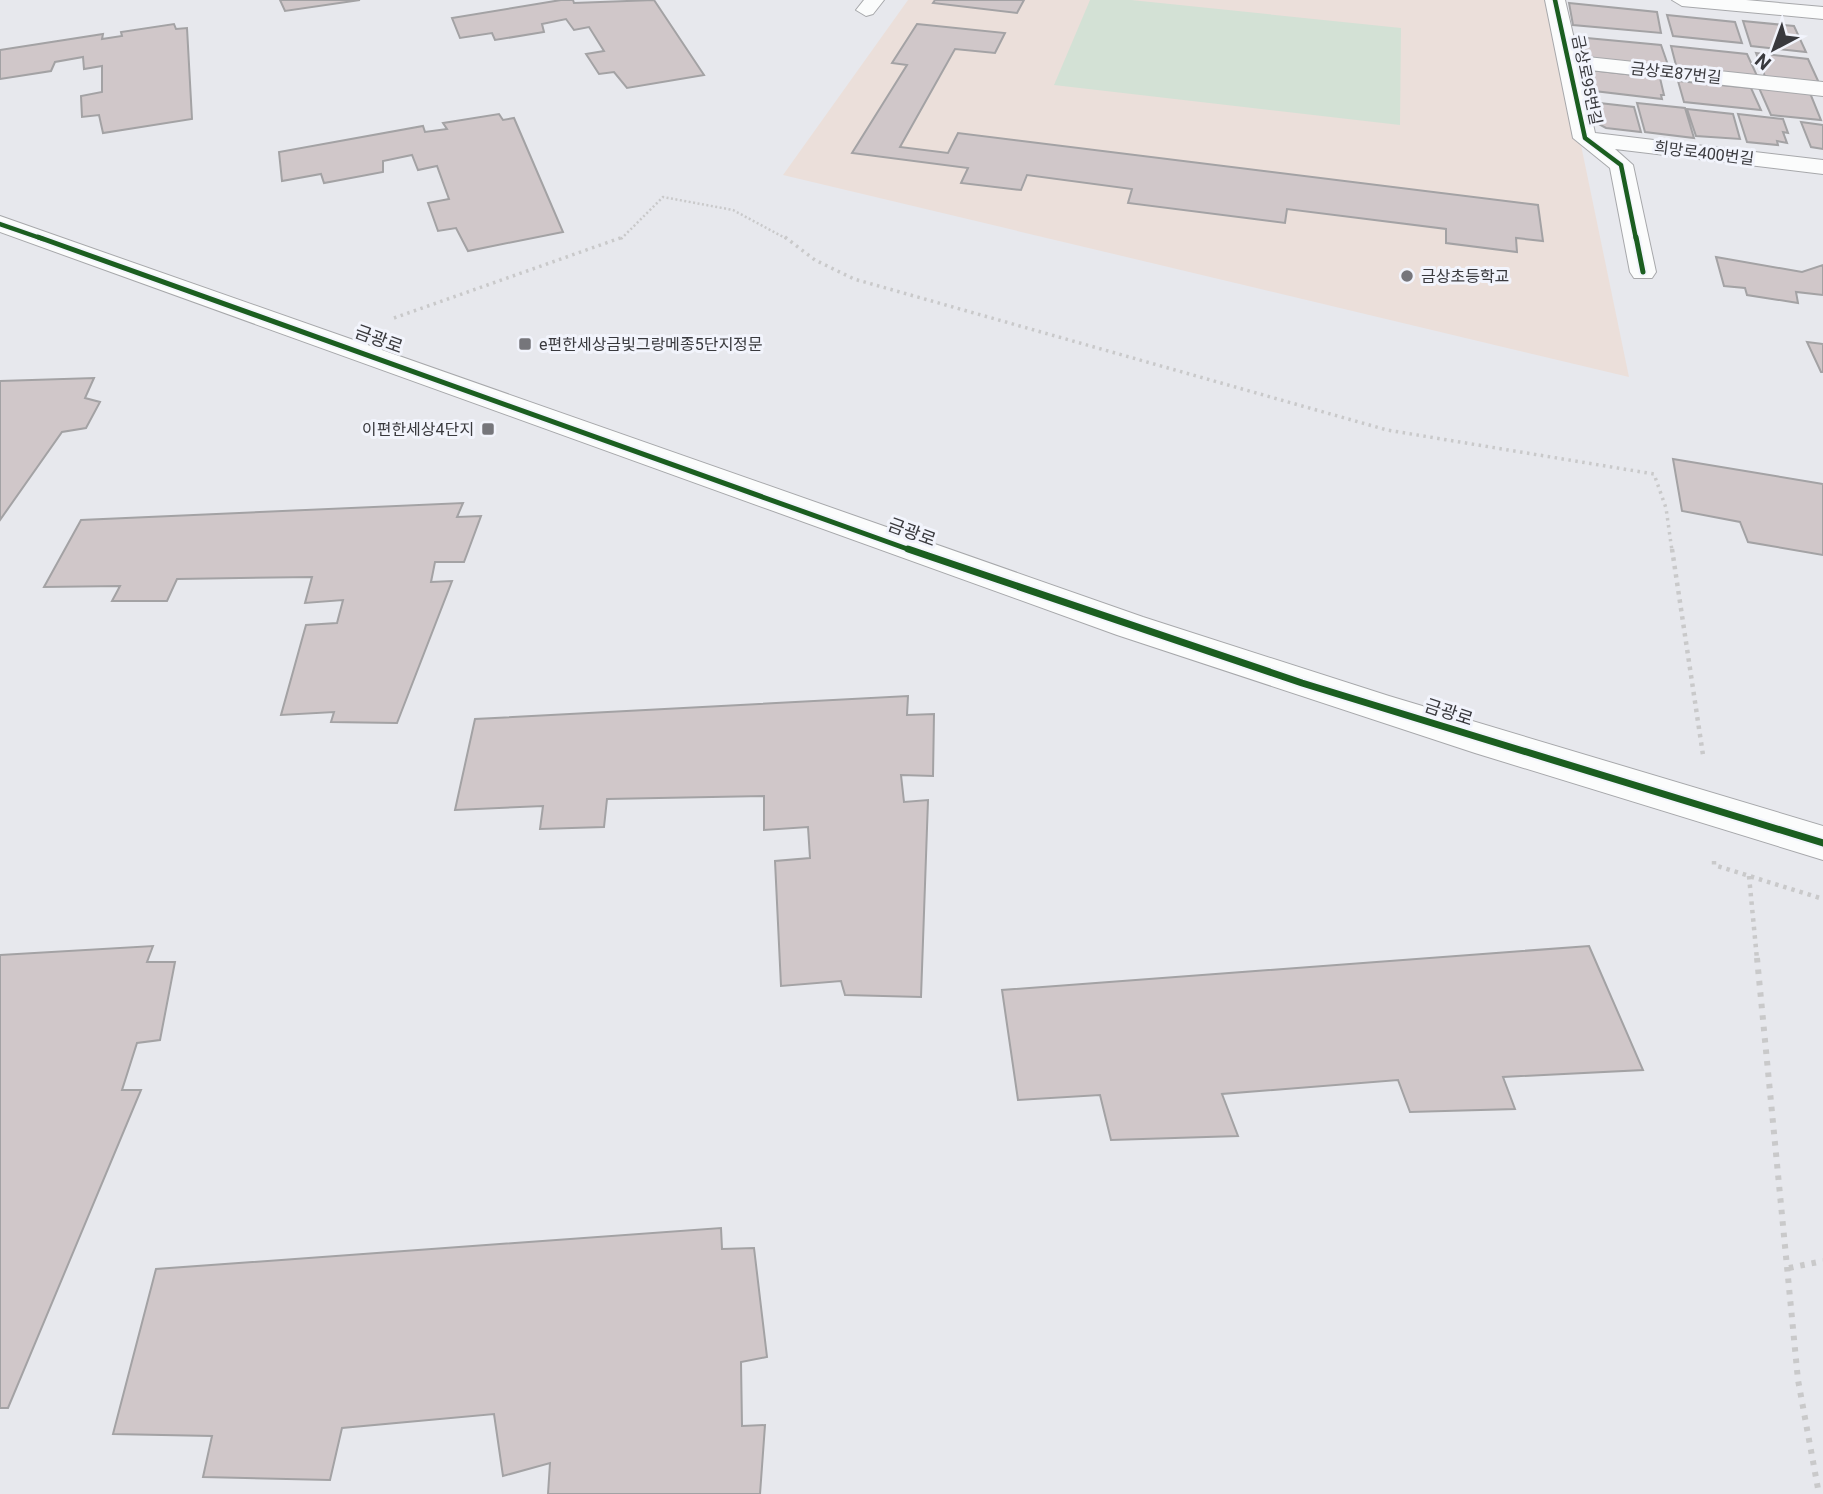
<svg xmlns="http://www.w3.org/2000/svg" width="1823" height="1494" font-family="Roboto,'Noto Sans KR',sans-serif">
	<rect width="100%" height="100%" fill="#e7e8ed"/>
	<path fill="#ebdfda" d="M 908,0 L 1551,0 L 1629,377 L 783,175 Z"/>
	<path fill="#d3e1d5" d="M 1090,0 L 1131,0 L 1401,28 L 1400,125 L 1054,85 Z"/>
	<path fill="#d0c7c9" stroke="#a3a2a4" stroke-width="2" d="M 280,0 L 360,0 L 285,11 Z
		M 561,0 L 573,0 L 574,3 L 654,0 L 704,75 L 627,88 L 614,72 L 599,74 L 586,54 L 604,51 L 589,27 L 574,30 L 566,19 L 542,24 L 544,32 L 495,40 L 492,33 L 460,38 L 452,18 Z
		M 935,0 L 1024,0 L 1017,13 L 933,3 Z
		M 1569,3 L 1657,12 L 1661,33 L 1573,25 Z
		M 1667,15 L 1735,22 L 1742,43 L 1673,36 Z
		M 1743,21 L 1794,26 L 1806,52 L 1751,46 Z
		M 174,24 L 176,29 L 187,28 L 192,119 L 103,133 L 99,115 L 82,117 L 81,96 L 102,92 L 102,66 L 84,69 L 83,57 L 55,62 L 51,71 L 0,79 L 0,50 L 103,34 L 102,39 L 122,36 L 121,32 Z
		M 917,24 L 1005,33 L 995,53 L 955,49 L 900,147 L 948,153 L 958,133 L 1538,205 L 1543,241 L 1516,238 L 1517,252 L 1446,243 L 1446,229 L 1287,209 L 1285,223 L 1128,203 L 1132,189 L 1027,175 L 1021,190 L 961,183 L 968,168 L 852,153 L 907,65 L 892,63 Z
		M 1576,37 L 1661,45 L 1669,68 L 1588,59 L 1580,55 Z
		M 1671,46 L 1747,54 L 1758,78 L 1677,69 Z
		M 1756,53 L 1808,59 L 1819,83 L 1766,79 Z
		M 1590,70 L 1660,78 L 1664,95 L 1661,95 L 1662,99 L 1586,90 L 1582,73 Z
		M 1678,81 L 1751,88 L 1761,110 L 1684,102 Z
		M 1759,88 L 1810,93 L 1821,120 L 1771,115 Z
		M 1582,101 L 1634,107 L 1641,132 L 1606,128 L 1584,116 Z
		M 1637,103 L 1685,108 L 1694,138 L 1645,132 Z
		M 1687,109 L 1733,114 L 1740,139 L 1696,136 Z
		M 499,114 L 503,120 L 514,118 L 563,232 L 468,251 L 456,228 L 438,231 L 428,203 L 449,199 L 437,166 L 418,170 L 412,155 L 383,161 L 383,172 L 324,183 L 321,174 L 282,181 L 279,152 L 423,126 L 425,132 L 447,129 L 443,123 Z
		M 1738,114 L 1783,119 L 1788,133 L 1783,132 L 1787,143 L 1777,141 L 1778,145 L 1747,142 Z
		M 1801,122 L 1823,125 L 1823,149 L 1811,147 Z
		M 1716,257 L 1802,272 L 1823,265 L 1823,295 L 1796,292 L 1798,303 L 1747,295 L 1745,288 L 1724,286 Z
		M 1807,342 L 1823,344 L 1823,372 L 1821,372 Z
		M 94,378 L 85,398 L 100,402 L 86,428 L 62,432 L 0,520 L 0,381 Z
		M 1673,459 L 1823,484 L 1823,555 L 1748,542 L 1740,522 L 1682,511 Z
		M 463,503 L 457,517 L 481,516 L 464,562 L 435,562 L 431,582 L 452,581 L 397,723 L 331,722 L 334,712 L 281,715 L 306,625 L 337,623 L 343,600 L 305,603 L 312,577 L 177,579 L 167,601 L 112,601 L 120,586 L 44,587 L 81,520 Z
		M 908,696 L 907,715 L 934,714 L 933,776 L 901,775 L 904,802 L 928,800 L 921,997 L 845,995 L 841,981 L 781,986 L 775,861 L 810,858 L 808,827 L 764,830 L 764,796 L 607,799 L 604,827 L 540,829 L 543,806 L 455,810 L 475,719 Z
		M 153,946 L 147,962 L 175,962 L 160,1040 L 137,1043 L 122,1090 L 141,1090 L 8,1408 L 0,1408 L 0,955 Z
		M 1589,946 L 1643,1070 L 1503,1077 L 1515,1109 L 1410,1112 L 1398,1080 L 1222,1094 L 1238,1136 L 1111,1140 L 1100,1095 L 1018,1100 L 1002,990 Z
		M 721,1228 L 722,1249 L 754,1248 L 767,1357 L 741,1362 L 742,1426 L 765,1425 L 760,1494 L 548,1494 L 550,1463 L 503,1476 L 494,1414 L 342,1428 L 330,1480 L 203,1477 L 212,1436 L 113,1434 L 156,1269 Z"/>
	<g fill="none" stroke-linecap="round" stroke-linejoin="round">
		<defs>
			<path id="minor" d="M 864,0 L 884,0 L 873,14 L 866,16 L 856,10 Z
				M 1545,0 L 1565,0 L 1578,56 L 1823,82 L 1823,96 L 1581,69 L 1595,133 L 1823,160 L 1823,174 L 1615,149 L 1633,165 L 1656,272 L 1652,278 L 1634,278 L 1630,272 L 1610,168 L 1573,138 Z"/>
			<path id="tertiary" d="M 1672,0 L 1746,0 L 1823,7 L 1823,19 L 1682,6 Z
				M 0,216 L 1143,617 L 1389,696 L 1823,826 L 1823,860 L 1475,753 L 1117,635 L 0,232 Z"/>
		</defs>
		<use href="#minor" stroke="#a7a8ab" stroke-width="2"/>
		<use href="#tertiary" stroke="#a7a8ab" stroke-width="2"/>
		<path stroke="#c9c9ca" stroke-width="2.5" stroke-dasharray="2 2.5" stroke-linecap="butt" d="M 621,239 L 663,197 L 733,210 L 787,239"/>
		<path stroke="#c9c9ca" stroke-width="3.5" stroke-dasharray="2.5 4.5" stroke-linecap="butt" d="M 785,237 L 815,260 L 854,279 L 1387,430 L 1654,474 L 1666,508 L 1672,551
			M 394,318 L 623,237"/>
		<path stroke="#c9c9ca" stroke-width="4.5" stroke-dasharray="3.5 5" stroke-linecap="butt" d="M 1672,549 L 1703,755
			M 1714,861 L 1714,865 L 1823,899
			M 1749,876 L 1757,959"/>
		<path stroke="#c9c9ca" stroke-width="6" stroke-dasharray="4.5 7" stroke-linecap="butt" d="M 1757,958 L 1798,1380 L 1819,1494
			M 1789,1268 L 1823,1261"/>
		<use href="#minor" fill="#fbfcfc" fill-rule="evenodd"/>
		<use href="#tertiary" fill="#fbfcfc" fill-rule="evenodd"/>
		<defs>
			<path id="cycleway-far2" d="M 1555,0 L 1585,138 L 1621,165 L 1636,239
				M 0,224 L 43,239"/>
			<path id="cycleway-far1" d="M 38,237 L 913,551
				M 1636,237 L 1643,272"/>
			<path id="cycleway" d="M 908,549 L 1302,683 L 1823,843"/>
		</defs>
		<use href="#cycleway-far2" stroke="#f2f4fc" stroke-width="7"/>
		<use href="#cycleway-far1" stroke="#f2f4fc" stroke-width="9"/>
		<use href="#cycleway" stroke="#f2f4fc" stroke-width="11"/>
		<use href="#cycleway-far2" stroke="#1b5e20" stroke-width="4.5"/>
		<use href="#cycleway-far1" stroke="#1b5e20" stroke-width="5"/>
		<use href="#cycleway" stroke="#1b5e20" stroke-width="7"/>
	</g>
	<g fill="#76767b" stroke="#f2f4fc" stroke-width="2.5">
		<circle cx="1407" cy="276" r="7"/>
		<rect x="518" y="337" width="14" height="14" rx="3.5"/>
		<rect x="481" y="422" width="14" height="14" rx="3.5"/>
	</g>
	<g text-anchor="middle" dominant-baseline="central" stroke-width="6" stroke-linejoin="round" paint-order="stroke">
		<g font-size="16" fill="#39393d" stroke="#f2f4fc">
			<text transform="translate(1676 73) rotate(6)">금상로87번길</text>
			<text transform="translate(1587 80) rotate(78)">금상로95번길</text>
			<text transform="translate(1704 153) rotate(7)">희망로400번길</text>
		</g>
		<g font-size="16" fill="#39393d" stroke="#f2f4fc" text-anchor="start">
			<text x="1421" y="276">금상초등학교</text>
			<text x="539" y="344">e편한세상금빛그랑메종5단지정문</text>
			<text x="474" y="429" text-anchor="end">이편한세상4단지</text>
		</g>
		<g font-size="18" fill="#39393d" stroke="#f2f4fc">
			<text transform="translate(379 339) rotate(20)">금광로</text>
			<text transform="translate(912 532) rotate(20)">금광로</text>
			<text transform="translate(1449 712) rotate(18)">금광로</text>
		</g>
	</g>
	<g transform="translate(1774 49) rotate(221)" stroke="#f2f4fc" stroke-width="5" paint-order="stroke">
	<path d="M0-5L12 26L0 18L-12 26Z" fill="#39393d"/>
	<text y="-10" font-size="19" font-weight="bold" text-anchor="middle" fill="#39393d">N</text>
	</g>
</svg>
